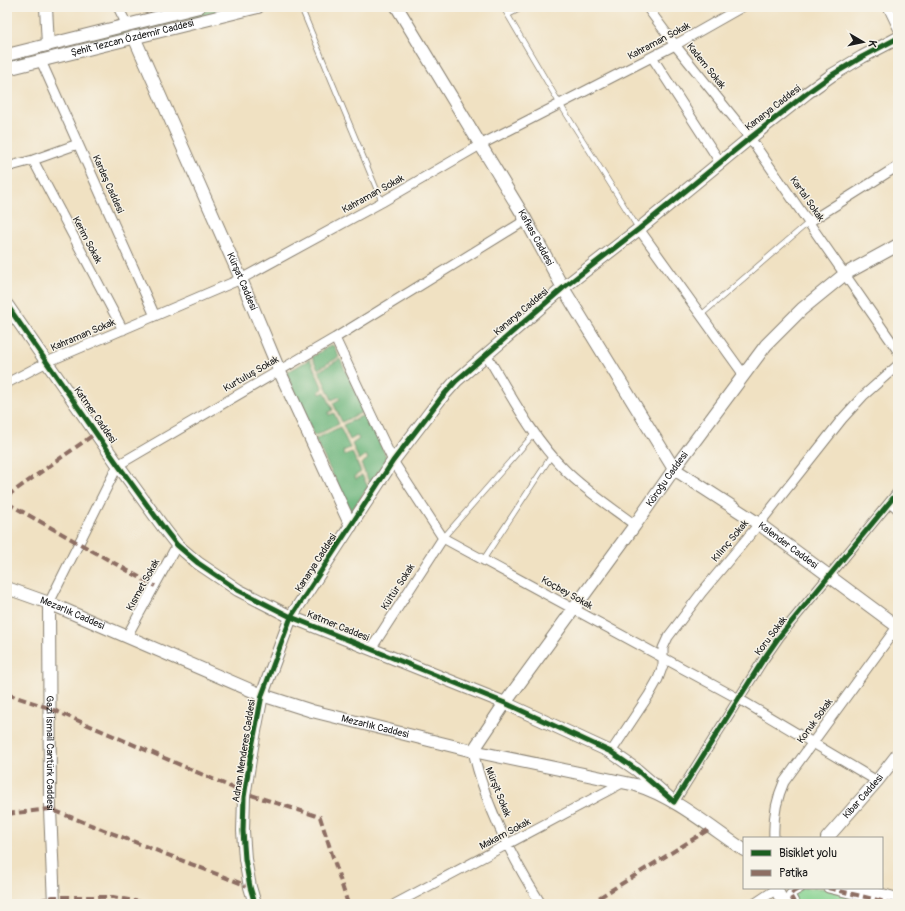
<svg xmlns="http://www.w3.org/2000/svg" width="905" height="911" font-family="Pangolin,sans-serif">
	<rect width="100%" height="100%" fill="#f7f3e8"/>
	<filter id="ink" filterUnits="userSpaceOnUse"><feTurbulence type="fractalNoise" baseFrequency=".025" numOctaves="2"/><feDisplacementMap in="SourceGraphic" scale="8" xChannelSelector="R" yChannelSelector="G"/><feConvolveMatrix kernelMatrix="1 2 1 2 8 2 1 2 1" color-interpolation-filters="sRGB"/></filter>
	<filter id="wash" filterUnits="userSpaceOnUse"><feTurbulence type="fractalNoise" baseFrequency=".012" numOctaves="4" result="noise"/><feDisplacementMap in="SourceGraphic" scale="16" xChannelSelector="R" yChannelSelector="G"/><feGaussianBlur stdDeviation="0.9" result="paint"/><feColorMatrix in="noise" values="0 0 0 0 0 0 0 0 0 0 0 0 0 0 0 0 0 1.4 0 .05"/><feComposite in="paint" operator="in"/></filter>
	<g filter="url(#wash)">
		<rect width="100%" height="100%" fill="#f0e1c2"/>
		<path fill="#86d391" stroke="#517856" d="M 223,7 L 236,7 L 7,64 L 7,60 Z
			M 803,888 L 822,888 L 888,904 L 795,904 L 793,893 Z"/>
		<path fill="#6cb57b" stroke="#44684c" d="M 331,345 L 334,346 L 339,357 L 318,369 L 312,357 Z
			M 310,359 L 323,389 L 319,391 L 320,394 L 325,392 L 333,410 L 328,413 L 329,415 L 334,413 L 339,424 L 314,436 L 286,373 Z
			M 340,359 L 365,411 L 342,422 L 333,403 L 340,399 L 339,397 L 332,400 L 319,371 Z
			M 366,414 L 387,458 L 370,484 L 361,464 L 368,459 L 366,455 L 359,460 L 352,444 L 359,439 L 357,436 L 350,440 L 343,425 Z
			M 340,427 L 350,448 L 343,451 L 344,455 L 352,452 L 361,472 L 355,476 L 356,479 L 362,475 L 368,487 L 351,512 L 315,439 Z"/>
	</g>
	<g filter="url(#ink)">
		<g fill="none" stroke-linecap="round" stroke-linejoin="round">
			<defs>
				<path id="lane" d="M 301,7 L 382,202
					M 503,7 L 560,104 L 638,228
					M 508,15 L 523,7
					M 701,315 L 809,222
					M 443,538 L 534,434
					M 483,560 L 552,455"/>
				<path id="street" d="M 118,7 L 127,25
					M 647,7 L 675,45 L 750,138 L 898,351
					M 888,7 L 898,28
					M 652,57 L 720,162
					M 41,61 L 155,316
					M 33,160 L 123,330
					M 7,167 L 33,160 L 78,144
					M 809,222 L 898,166
					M 639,229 L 744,375
					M 335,338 L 393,461 L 443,538 L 739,699 L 877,781
					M 486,354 C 510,394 532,437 565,470 C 586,491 611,507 635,525
					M 7,383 L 47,362 L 241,279 L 382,202 L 480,145 L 675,45 L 742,7
					M 890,502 L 898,509
					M 49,603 L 118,465 L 335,338 L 526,220
					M 127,636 L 177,545
					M 371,649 L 443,538
					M 473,751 C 485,804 512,858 541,904
					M 611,752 L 649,695 L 658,679 L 663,665 L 663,648 L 668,637 L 702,592 L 759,524 L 842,419 L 863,396 L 898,365
					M 674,802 L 763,660 L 779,637 L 898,492
					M 774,838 C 773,818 776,800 784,782 L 897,627
					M 828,888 L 894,904
					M 395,904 L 624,782
					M 754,904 L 778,888
					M 795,904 L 790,895 L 793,892 L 800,888"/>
				<g id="secondary">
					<path d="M 46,7 L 48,45"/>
					<path id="s1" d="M 397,7 L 526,220 L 563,288 L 674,469 L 759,524 L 898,627"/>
					<path id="s2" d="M 134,37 L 241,279 L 279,370 L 351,526"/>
					<path d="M 7,55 L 199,7"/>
					<path id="s3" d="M 7,69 L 258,7"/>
					<path d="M 7,305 L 118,465 L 166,531 L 177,545 L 198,563 L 238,590 L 291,617 L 505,703 L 611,752 L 637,770 L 674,802"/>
					<path id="s4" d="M 7,588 L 49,603 L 262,695 L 312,711 L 473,751 L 636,785 C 675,797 711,828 744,850"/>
					<path id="s5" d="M 49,603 L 50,809 L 54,904"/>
					<path id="s6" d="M 473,751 L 505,703 L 635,525 L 674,469 L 766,345 L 802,309 L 845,274 L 898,245"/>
					<path id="s7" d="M 827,838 L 877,781 L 898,754"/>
					<path d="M 855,888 L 898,899"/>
					<path d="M 776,889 L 784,904"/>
					<path d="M 255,904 L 250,887 L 245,859 L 243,831 L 244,797 L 252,747 L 262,695 L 291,617 L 393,461 L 441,398 L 456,381 L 563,288 L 639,229 L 750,138 L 807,93 L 832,75 L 862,57 L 898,38"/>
				</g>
			</defs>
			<use href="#lane" stroke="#867e6f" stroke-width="6"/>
			<use href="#street" stroke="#867e6f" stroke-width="11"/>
			<use href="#secondary" stroke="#867e6f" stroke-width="14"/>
			<use href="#lane" stroke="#fff" stroke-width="4.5"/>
			<use href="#street" stroke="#fff" stroke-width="9"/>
			<use href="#secondary" stroke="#fff" stroke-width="12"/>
			<path stroke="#8d6e63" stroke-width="4" stroke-dasharray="8 4" stroke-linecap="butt" d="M 7,496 L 96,433
				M 7,503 L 155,586
				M 7,694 L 49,708 L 245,793 L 320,817 L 348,904
				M 7,814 L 50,809 L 250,887
				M 828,888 L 894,904
				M 27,904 L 53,897 L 113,897 L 151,904
				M 589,904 L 711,828
				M 795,904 L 790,895 L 793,892 L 800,888"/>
			<defs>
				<path id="cycleway" d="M 7,305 L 118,465 L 166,531 L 177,545 L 198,563 L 238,590 L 291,617 L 505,703 L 611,752 L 637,770 L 674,802 L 763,660 L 779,637 L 898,492
					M 255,904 L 250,887 L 245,859 L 243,831 L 244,797 L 252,747 L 262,695 L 291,617 L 393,461 L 441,398 L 456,381 L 563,288 L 639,229 L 750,138 L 807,93 L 832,75 L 862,57 L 898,38"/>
			</defs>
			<use href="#cycleway" stroke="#f7f3e8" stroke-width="8"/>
			<use href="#cycleway" stroke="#1b5e20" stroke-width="5"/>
		</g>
	</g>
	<g text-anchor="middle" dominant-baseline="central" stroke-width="3" stroke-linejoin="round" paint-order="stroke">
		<g font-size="10" fill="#1c1c1c" stroke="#f7f3e8">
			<text stroke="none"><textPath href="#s3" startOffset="129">Şehit Tezcan Özdemir Caddesi</textPath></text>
			<text transform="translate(659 41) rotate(-28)">Kahraman Sokak</text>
			<text transform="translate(706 66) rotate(51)">Kadem Sokak</text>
			<text transform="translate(773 108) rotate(-38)">Kanarya Caddesi</text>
			<text transform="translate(108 184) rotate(66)">Kardeş Caddesi</text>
			<text transform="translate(373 194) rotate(-29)">Kahraman Sokak</text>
			<text transform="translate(807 199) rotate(55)">Kartal Sokak</text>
			<text stroke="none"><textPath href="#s1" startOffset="269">Kafkas Caddesi</textPath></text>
			<text transform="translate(87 240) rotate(62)">Kerim Sokak</text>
			<text stroke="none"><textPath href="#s2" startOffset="267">Kürşat Caddesi</textPath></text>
			<text transform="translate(521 312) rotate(-40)">Kanarya Caddesi</text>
			<text transform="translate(83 335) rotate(-23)">Kahraman Sokak</text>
			<text transform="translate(251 374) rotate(-30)">Kurtuluş Sokak</text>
			<text transform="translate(95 415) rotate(55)">Katmer Caddesi</text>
			<text stroke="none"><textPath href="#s6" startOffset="334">Köroğu Caddesi</textPath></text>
			<text transform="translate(730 541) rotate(-50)">Kılınç Sokak</text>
			<text stroke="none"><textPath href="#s1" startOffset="676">Kalender Caddesi</textPath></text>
			<text transform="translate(316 563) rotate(-57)">Kanarya Caddesi</text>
			<text transform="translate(143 585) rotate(-61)">Kısmet Sokak</text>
			<text transform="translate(398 587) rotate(-57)">Kültür Sokak</text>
			<text transform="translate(567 593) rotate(29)">Koçbey Sokak</text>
			<text stroke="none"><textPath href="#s4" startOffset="70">Mezarlık Caddesi</textPath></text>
			<text transform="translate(338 626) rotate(22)">Katmer Caddesi</text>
			<text transform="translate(771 636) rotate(-53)">Koru Sokak</text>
			<text transform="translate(815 721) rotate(-54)">Konuk Sokak</text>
			<text stroke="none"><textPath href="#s4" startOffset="394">Mezarlık Caddesi</textPath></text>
			<text transform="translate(244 751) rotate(-81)">Adnan Menderes Caddesi</text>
			<text stroke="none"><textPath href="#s5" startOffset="150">Gazi İsmail Cantürk Caddesi</textPath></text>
			<text transform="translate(498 792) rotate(68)">Mürşit Sokak</text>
			<text stroke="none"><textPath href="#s7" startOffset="55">Kibar Caddesi</textPath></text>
			<text transform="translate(505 834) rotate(-28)">Makam Sokak</text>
		</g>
	</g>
	<rect width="905" height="911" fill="none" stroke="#f7f3e8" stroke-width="24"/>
	<rect x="743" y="837" width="140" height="52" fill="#f7f3e8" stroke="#9f9d96"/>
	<rect x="751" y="850" width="20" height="6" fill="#1b5e20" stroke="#9f9d96"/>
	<text x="779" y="857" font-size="12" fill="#1c1c1c">Bisiklet yolu</text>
	<rect x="751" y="870" width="20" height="6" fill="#8d6e63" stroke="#9f9d96"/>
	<text x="779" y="877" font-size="12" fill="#1c1c1c">Patika</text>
	<g transform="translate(863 42) rotate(99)" stroke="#f7f3e8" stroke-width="3" paint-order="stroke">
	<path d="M0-3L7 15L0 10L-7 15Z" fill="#1c1c1c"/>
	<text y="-6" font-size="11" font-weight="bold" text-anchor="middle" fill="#1c1c1c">K</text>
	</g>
</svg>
